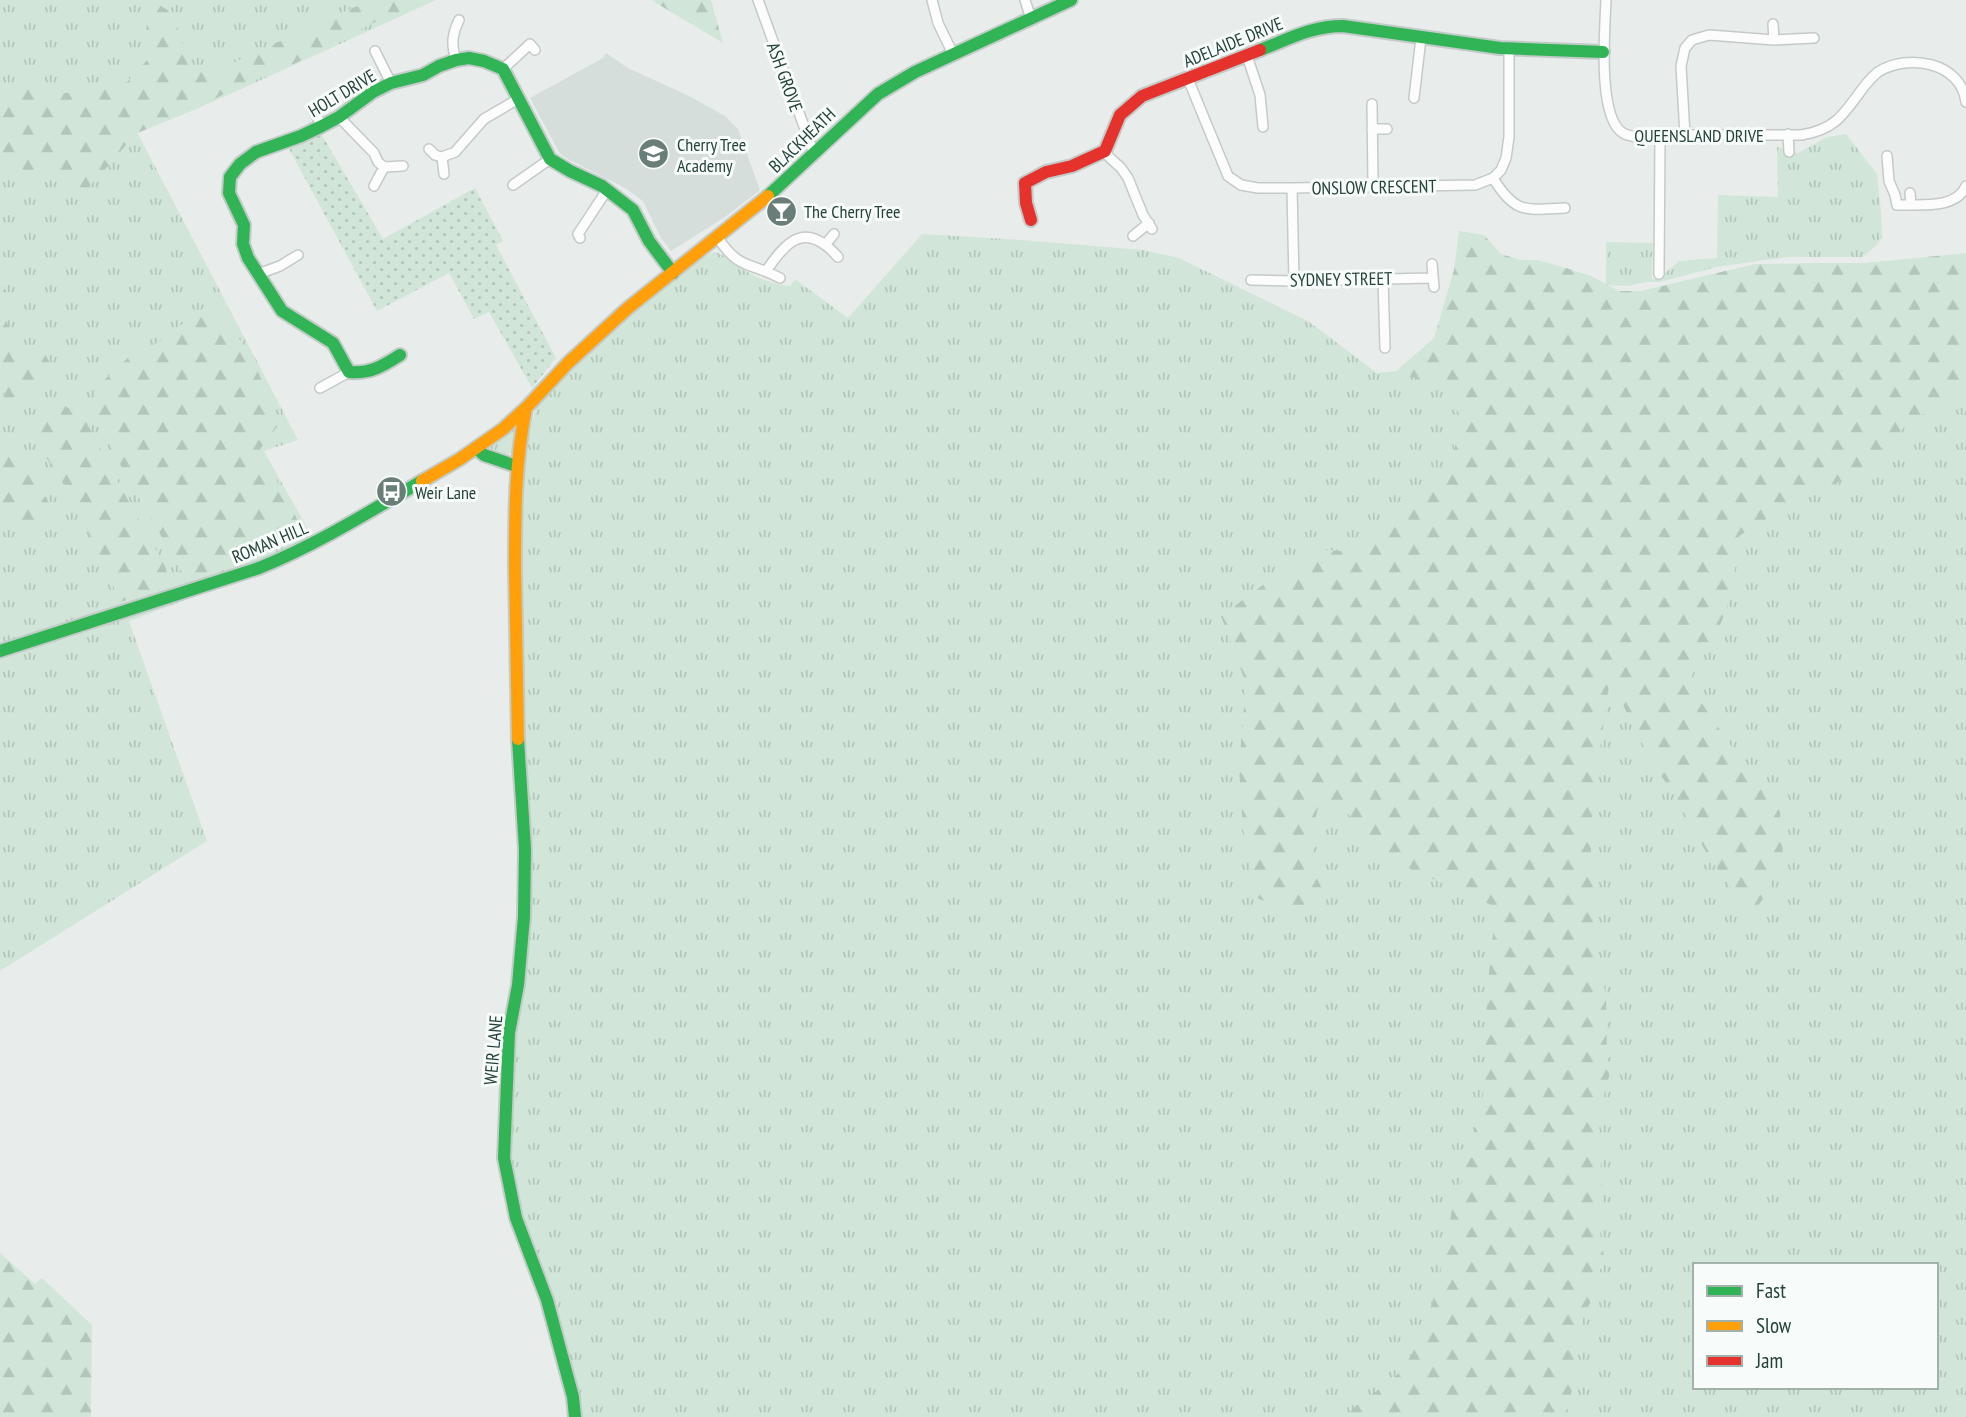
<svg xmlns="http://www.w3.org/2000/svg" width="1966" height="1417" font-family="'PT Sans Narrow',sans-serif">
	<defs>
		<pattern id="grass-tufts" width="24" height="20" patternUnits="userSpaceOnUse" patternTransform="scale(1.75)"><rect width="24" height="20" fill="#d1e6d8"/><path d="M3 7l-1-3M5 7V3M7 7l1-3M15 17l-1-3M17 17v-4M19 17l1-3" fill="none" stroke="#b3c6ba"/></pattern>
		<pattern id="forest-firs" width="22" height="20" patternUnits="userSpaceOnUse" patternTransform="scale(1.75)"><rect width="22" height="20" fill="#d1e6d8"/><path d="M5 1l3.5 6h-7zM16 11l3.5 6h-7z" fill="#b3c6ba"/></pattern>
		<pattern id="park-dots" width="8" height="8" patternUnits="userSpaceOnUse" patternTransform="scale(1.75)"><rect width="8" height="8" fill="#d1e6d8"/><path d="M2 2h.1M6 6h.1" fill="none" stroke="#b3c6ba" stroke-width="1.8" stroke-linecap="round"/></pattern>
	</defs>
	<rect width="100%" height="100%" fill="#e8edeb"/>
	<path fill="#d6dedb" d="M 606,53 L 628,68 L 689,96 L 725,116 L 738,129 L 760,190 L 725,217 L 671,251 L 661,238 L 643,201 L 625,188 L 564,157 L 559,152 L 530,98 L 603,58 Z"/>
	<path fill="url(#grass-tufts)" fill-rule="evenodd" d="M 0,0 L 436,0 L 215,101 L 137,132 L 298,440 L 264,451 L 310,533 L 313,549 L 272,568 L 129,621 L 207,841 L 0,971 Z
		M 1846,134 L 1877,174 L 1881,212 L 1882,237 L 1877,245 L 1863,257 L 1789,257 L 1758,261 L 1717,267 L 1660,282 L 1646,282 L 1628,286 L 1606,285 L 1606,242 L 1653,243 L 1652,279 L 1658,279 L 1679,261 L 1717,258 L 1718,195 L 1778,197 L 1777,147 L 1798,153 L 1827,137 Z
		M 922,234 L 1021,240 L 1144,250 L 1179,258 L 1308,321 L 1377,373 L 1406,370 L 1604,289 L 1643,295 L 1757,268 L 1807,263 L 1866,263 L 1966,255 L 1966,1417 L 575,1417 L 504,1158 L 524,917 L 515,486 L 527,436 L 538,403 L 631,313 L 701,259 L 714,252 C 726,254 732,263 742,269 C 755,277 775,285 790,286 L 795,279 L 848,318 ZM 1695,1265 L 1936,1265 L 1936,1387 L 1695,1387 Z
		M 520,419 L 514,452 L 503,456 L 485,449 L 502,437 Z"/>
	<path fill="url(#forest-firs)" d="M 380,0 L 429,0 L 379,20 L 296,63 L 229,91 L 199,108 L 135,134 L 110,164 L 82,194 L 39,172 L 1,166 L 0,161 L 0,86 L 23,81 L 51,95 L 73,92 L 100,91 L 127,82 L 148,59 L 146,17 L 159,5 L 173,13 L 190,69 L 226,66 L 352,8 Z
		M 651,0 L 711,0 L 723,43 Z
		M 1459,231 L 1484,235 L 1501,254 L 1521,260 L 1538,260 L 1566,268 L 1591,276 L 1619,291 L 1641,291 L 1755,264 L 1866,263 L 1966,253 L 1966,399 L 1915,417 L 1856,473 L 1771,516 L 1739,536 L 1732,593 L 1721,623 L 1696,660 L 1690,686 L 1735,752 L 1759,776 L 1780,812 L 1783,856 L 1766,895 L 1747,920 L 1733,890 L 1710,859 L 1670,788 L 1653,765 L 1610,679 L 1593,798 L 1591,852 L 1594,883 L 1595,951 L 1606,994 L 1607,1058 L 1611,1068 L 1599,1116 L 1602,1205 L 1600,1233 L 1604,1256 L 1592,1300 L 1584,1313 L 1569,1408 L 1557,1417 L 1346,1417 C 1360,1398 1380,1392 1396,1376 C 1428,1344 1447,1252 1452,1207 L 1456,1205 L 1485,1087 L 1487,990 L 1496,907 L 1386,858 L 1348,814 L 1320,800 L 1312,831 L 1312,868 L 1325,895 L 1314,912 L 1299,916 L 1257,898 L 1243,829 L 1239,767 L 1244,707 L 1244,678 L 1221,616 L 1263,585 L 1300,574 L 1310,558 L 1328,550 L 1354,552 L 1371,540 L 1389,510 L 1425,487 L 1452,466 L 1460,416 L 1449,394 L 1397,370 L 1434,338 L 1454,270 Z
		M 0,285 L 5,288 L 6,320 L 15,344 L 45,354 L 56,374 L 29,398 L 7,399 L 0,387 Z
		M 202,309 L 228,323 L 252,357 L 266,391 L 277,427 L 260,449 L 296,517 L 304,538 L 218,572 L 184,576 L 117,459 L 99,423 L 94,398 L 101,383 L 132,354 L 154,345 Z
		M 58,401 L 68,408 L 81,409 L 111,470 L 165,566 L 171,587 L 120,602 L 102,559 L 68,491 L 27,428 L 40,404 Z
		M 0,445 L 32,463 L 40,491 L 52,507 L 64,506 L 62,512 L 14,526 L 0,500 Z
		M 0,1253 L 35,1284 L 42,1278 L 92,1325 L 91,1417 L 0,1417 Z"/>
	<path fill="url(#park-dots)" d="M 322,135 L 383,239 L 475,188 L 503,241 L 496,245 L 556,358 L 532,388 L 489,312 L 474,319 L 449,273 L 377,311 L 288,147 Z"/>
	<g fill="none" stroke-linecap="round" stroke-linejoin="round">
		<defs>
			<path id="street" d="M 758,0 L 814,154
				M 932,0 L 938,23 L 953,54
				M 1025,0 L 1031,19
				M 1606,0 C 1605,28 1597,117 1623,133 C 1635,140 1663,137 1677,135 L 1801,135 C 1833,130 1842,117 1860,92 C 1865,85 1872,77 1878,72 C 1908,53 1961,62 1966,102
				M 1773,24 L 1774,40
				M 375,51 L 391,83
				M 1247,56 L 1260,95 L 1263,127
				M 456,60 C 451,44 452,35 459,20
				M 503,69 L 530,44 L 535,50
				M 1188,79 L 1228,176 L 1241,185 L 1258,188 L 1292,188 L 1475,185 L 1493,178 L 1501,170 L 1506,158 L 1509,137 L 1509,48
				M 1414,98 L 1421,38
				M 1372,104 L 1373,185
				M 312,108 L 322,126
				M 339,117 L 374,153 L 378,162 L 384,167 L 403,166
				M 1372,129 L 1387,129
				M 1788,134 L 1789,152
				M 1685,135 L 1681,66 L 1685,48 L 1692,40 L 1709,35 L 1774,40 L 1814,38
				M 429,149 L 435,155 L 442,157
				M 1105,151 L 1109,157 L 1121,168 L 1128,178 L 1143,215 L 1152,229
				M 1887,156 L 1889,181 L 1895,195 L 1897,205 C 1919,204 1956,210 1966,186
				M 444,174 L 442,157 L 455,152 L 484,119 L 518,99
				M 1493,178 C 1515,214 1525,210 1565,208
				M 513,185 L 550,159
				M 374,186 L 384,167
				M 1292,188 L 1294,281
				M 1910,193 L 1911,205
				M 1133,236 L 1149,223
				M 580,238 L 578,234 L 607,190
				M 718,238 C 739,270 750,262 780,278
				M 825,245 L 834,234
				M 1432,264 L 1434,287
				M 766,271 C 780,251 798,224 825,245 C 830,248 834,253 838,257
				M 258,274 L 280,266 L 298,255
				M 1659,274 L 1660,138
				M 1383,279 L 1385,348
				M 1251,280 L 1294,281 L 1432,278
				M 320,388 L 349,372"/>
			<path id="fast" d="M 1260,50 C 1289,39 1312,26 1343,26 L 1500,48 L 1603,52
				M 768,196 L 878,94 L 915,72 L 1071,0
				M 400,355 C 383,366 370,374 349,372 L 333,343 L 282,311 L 248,258 L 243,244 L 244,225 L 229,193 L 230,177 L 240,164 L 256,152 L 301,136 L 322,126 L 339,117 L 373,92 L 391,83 L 423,75 L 439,66 L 456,60 L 469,58 L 484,61 L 503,69 L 550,159 L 570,171 L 602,186 L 633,210 L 649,241 L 673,273
				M 476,448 L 484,455 L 516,466
				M 0,651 L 259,568 C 316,545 369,512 422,481
				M 518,739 L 525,849 L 524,917 L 518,985 L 509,1033 L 504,1158 L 516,1218 L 547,1300 L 573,1397 L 575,1417"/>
			<path id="slow" d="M 422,481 L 460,459 L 503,429 L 526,408 L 568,363 L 628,308 L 768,196
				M 518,739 C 517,682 516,625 515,568 C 515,514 515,461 526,408"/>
			<path id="jam" d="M 1031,220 L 1026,203 L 1025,183 L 1046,172 L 1072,166 L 1105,151 L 1120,115 L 1142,96 L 1260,50"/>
		</defs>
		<use href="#street" stroke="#c5cac8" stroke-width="12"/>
		<use href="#fast" stroke="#c3cbc8" stroke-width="16"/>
		<use href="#slow" stroke="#c3cbc8" stroke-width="16"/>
		<use href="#jam" stroke="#c3cbc8" stroke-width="16"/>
		<use href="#street" stroke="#fcfcfc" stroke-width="9"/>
		<use href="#fast" stroke="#30b455" stroke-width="12"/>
		<use href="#slow" stroke="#ff9f0a" stroke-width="12"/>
		<use href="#jam" stroke="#e5322d" stroke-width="12"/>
	</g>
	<defs>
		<symbol id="school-disc" viewBox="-11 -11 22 22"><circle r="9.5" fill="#697e78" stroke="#f7fbf9"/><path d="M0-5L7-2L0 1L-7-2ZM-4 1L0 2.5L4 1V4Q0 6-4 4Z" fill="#fff"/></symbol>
		<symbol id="bar-disc" viewBox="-11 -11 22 22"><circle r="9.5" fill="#697e78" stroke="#f7fbf9"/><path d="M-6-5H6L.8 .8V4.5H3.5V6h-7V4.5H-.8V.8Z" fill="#fff"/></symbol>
		<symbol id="bus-disc" viewBox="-11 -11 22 22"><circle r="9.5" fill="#697e78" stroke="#f7fbf9"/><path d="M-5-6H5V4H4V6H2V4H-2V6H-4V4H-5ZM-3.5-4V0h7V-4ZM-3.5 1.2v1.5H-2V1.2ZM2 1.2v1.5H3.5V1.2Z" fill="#fff"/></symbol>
	</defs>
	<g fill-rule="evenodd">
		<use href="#school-disc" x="636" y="136" width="35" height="35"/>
		<use href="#bar-disc" x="764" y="194" width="35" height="35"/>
		<use href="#bus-disc" x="374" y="474" width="35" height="35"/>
	</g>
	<g text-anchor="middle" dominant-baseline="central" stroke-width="6" stroke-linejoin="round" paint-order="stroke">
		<g font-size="18" fill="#24423a" stroke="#f7fbf9">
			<text transform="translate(1233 42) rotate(-22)">ADELAIDE DRIVE</text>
			<text transform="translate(785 77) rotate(70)">ASH GROVE</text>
			<text transform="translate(342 93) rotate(-31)">HOLT DRIVE</text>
			<text x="1699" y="135">QUEENSLAND DRIVE</text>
			<text transform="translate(802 140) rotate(-44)">BLACKHEATH</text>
			<text transform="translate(1374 187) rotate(-1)">ONSLOW CRESCENT</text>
			<text transform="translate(1341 279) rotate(-1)">SYDNEY STREET</text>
			<text transform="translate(270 542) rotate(-23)">ROMAN HILL</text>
			<text transform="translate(493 1050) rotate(-85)">WEIR LANE</text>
		</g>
		<g font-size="18" fill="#24423a" stroke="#f7fbf9" text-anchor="start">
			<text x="677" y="144">Cherry Tree<tspan x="677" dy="21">Academy</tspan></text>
			<text x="804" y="211">The Cherry Tree</text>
			<text x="415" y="492">Weir Lane</text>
		</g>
	</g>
	<rect x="1693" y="1263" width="245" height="126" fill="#f7fbf9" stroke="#a3b1ad" stroke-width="2"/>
	<rect x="1707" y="1286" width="35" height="10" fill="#30b455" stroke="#a3b1ad" stroke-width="2"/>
	<text x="1756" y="1298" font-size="21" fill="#24423a">Fast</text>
	<rect x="1707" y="1321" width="35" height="10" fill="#ff9f0a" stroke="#a3b1ad" stroke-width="2"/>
	<text x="1756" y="1333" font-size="21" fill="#24423a">Slow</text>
	<rect x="1707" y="1356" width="35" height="10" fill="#e5322d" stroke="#a3b1ad" stroke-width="2"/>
	<text x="1756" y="1368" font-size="21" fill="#24423a">Jam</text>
</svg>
